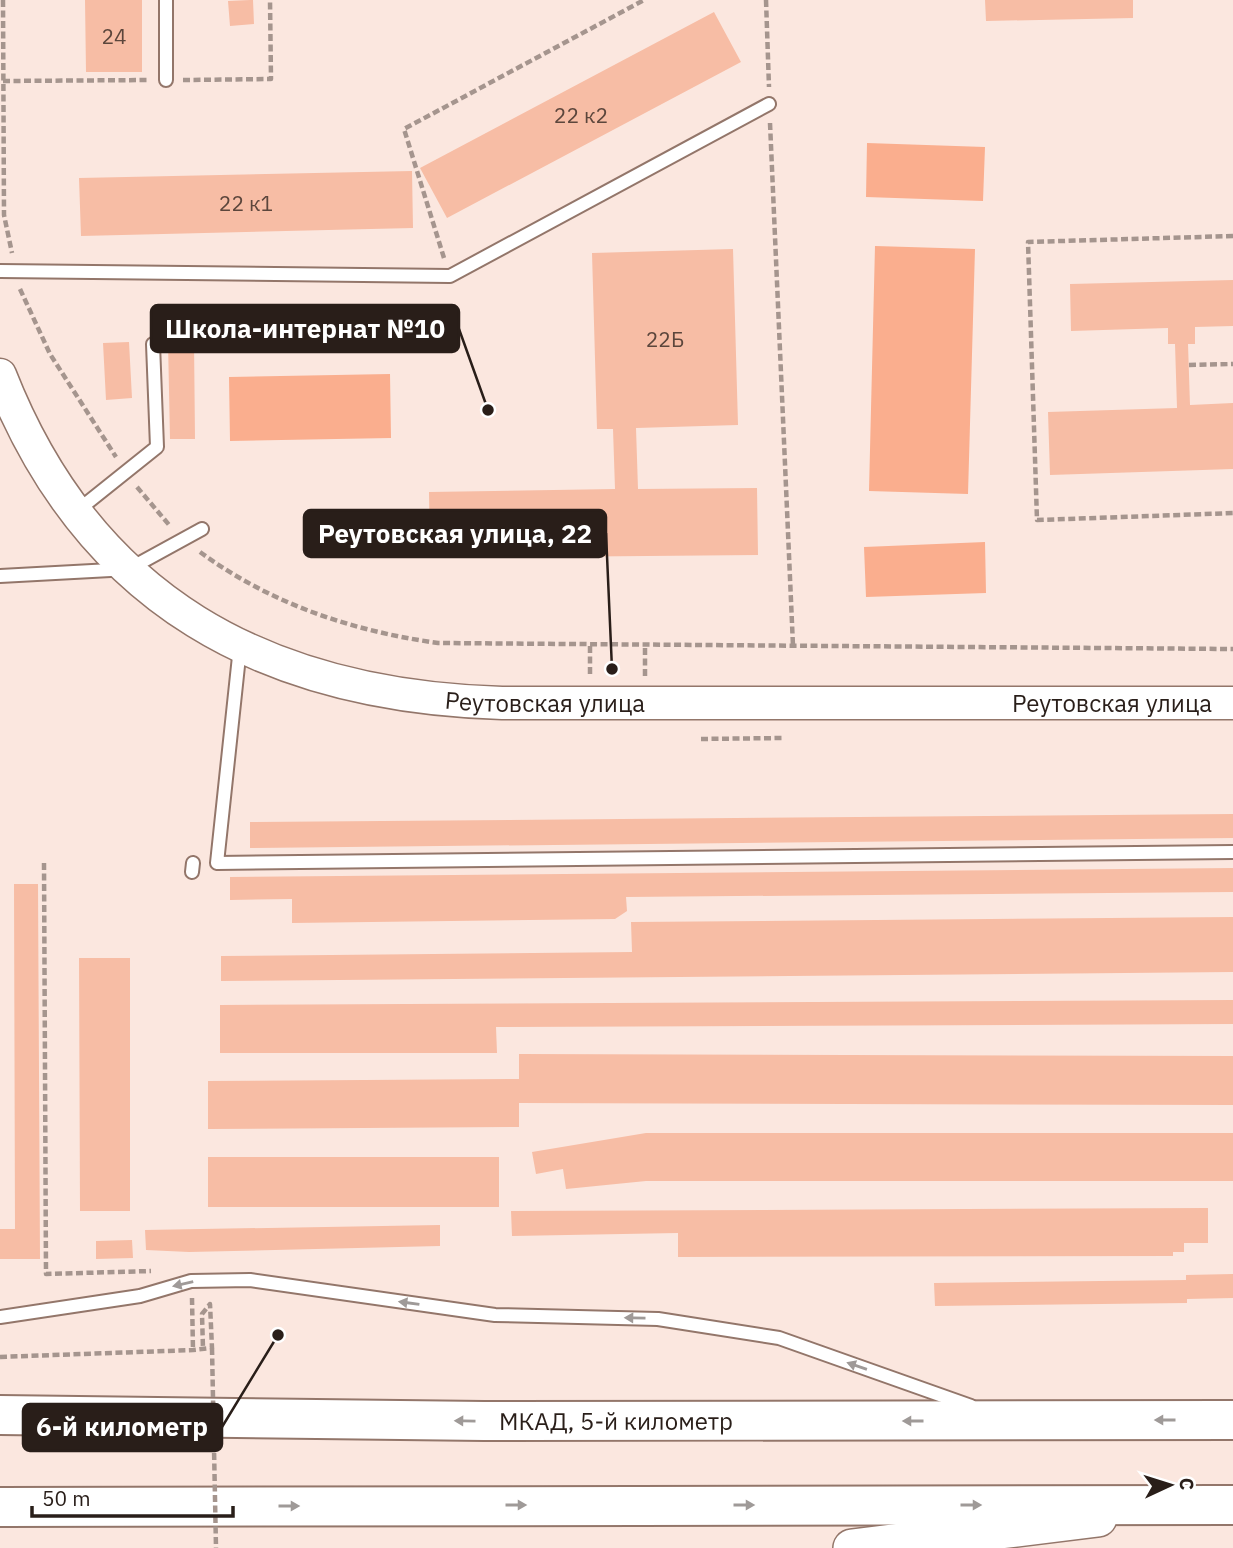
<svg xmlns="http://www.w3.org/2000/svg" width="1233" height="1548" font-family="'IBM Plex Sans',sans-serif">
	<rect width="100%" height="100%" fill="#fbe7df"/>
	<path fill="#faae8e" d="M 867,143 L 985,147 L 983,201 L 866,197 Z
		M 875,246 L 975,249 L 968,494 L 869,491 Z
		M 390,374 L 391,438 L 230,441 L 229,377 Z
		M 985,542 L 986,593 L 866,597 L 864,547 Z"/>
	<path fill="#f7bda5" d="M 85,0 L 142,0 L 142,72 L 86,72 Z
		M 250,0 L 253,0 L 254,24 L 230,26 L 228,1 Z
		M 985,0 L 1133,0 L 1133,18 L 986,21 Z
		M 714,12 L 741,62 L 447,218 L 420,168 Z
		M 412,171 L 413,228 L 81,236 L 79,178 Z
		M 733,249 L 738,425 L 636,428 L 638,489 L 757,488 L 758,555 L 430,558 L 429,492 L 615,489 L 613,429 L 597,429 L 592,253 Z
		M 1233,280 L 1233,326 L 1195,327 L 1195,344 L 1188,344 L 1190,405 L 1233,403 L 1233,469 L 1050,475 L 1048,412 L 1177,408 L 1175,344 L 1168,344 L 1168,328 L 1071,331 L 1070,284 Z
		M 194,341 L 195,439 L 170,439 L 168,342 Z
		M 129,342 L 132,398 L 106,400 L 103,343 Z
		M 1233,814 L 1233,838 L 250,848 L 250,822 Z
		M 1233,868 L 1233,892 L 626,897 L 627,911 L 615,919 L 292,923 L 292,899 L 230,900 L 230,877 Z
		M 14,884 L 38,884 L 40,1259 L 0,1259 L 0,1229 L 15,1229 Z
		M 1233,917 L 1233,972 L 221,981 L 221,956 L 632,952 L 631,922 Z
		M 79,958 L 130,958 L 130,1211 L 80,1211 Z
		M 1233,1000 L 1233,1024 L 496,1027 L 497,1053 L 220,1053 L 220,1005 Z
		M 519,1054 L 1233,1056 L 1233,1105 L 519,1103 L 519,1127 L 208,1129 L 208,1081 L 519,1079 Z
		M 646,1133 L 1233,1133 L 1233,1181 L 646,1181 L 566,1189 L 563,1169 L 536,1174 L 532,1152 Z
		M 208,1157 L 499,1157 L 499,1207 L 208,1207 Z
		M 1208,1208 L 1208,1243 L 1184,1243 L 1184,1252 L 1173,1252 L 1173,1256 L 678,1257 L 678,1233 L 512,1236 L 511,1211 Z
		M 440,1225 L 440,1246 L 189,1252 L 146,1250 L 145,1230 Z
		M 132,1240 L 133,1258 L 96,1259 L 96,1241 Z
		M 1233,1274 L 1233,1298 L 1187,1299 L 1187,1303 L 935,1306 L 934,1283 L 1186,1280 L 1186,1275 Z"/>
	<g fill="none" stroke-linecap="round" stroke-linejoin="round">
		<defs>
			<path id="service" d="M 166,0 L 166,80
				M 0,271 L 450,276 L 769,104
				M 77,511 L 157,447 L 153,344
				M 0,576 L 129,569 L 202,529
				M 240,647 L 217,863 L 1233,852
				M 192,872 L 193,863
				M 0,1317 L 140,1296 L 191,1281 L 250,1280 L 495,1315 L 658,1319 L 779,1338 L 971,1406"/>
			<g id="tertiary">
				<path id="s1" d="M 0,375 C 89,602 266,696 502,703 L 1233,703"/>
			</g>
			<path id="secondary" d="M 852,1548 L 1098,1518"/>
			<g id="trunk">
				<path id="s2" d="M 0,1415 L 484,1421 L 1233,1420"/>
				<path d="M 0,1507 L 1233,1505"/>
			</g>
		</defs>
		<use href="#service" stroke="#93766a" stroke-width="16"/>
		<use href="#tertiary" stroke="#93766a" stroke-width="35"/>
		<use href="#secondary" stroke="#93766a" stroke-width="40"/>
		<use href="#trunk" stroke="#93766a" stroke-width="42"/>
		<path stroke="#a5958e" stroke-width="4.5" stroke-dasharray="7 3.5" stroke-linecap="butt" d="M 3,0 L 4,215 L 12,253
			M 766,0 L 769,87
			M 183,80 L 271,79 L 270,0
			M 3,81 L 150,80
			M 770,123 L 793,646
			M 1233,236 L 1028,242 L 1037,520 L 1233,513
			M 444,258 L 404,129 L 644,0
			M 20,289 L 50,354 L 116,457
			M 1189,365 L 1233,364
			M 137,487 L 170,526
			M 200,552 C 271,604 352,631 438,643 L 1233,649
			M 590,674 L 590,645
			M 645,676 L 645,646
			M 701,739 L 784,738
			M 44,863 L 46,1274 L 151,1271
			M 192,1298 L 193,1350
			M 0,1357 L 193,1350 L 212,1348 L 210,1304 L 202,1314 L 203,1349"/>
		<use href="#service" stroke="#fff" stroke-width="12"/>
		<use href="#tertiary" stroke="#fff" stroke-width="32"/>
		<use href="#secondary" stroke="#fff" stroke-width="37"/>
		<use href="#trunk" stroke="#fff" stroke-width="38"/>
		<path stroke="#a5958e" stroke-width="4.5" stroke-dasharray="7 3.5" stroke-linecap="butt" d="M 212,1348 L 216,1548"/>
	</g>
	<defs><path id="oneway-solid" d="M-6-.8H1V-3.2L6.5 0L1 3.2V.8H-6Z" transform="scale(1.75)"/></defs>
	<g fill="#9f9a98">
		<use href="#oneway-solid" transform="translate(183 1284) rotate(167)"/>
		<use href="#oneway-solid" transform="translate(409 1303) rotate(-172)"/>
		<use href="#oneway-solid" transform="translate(635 1318) rotate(-179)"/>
		<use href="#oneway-solid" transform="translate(857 1366) rotate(-161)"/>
		<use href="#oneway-solid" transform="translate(1165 1420) rotate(180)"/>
		<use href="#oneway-solid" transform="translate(465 1421) rotate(-179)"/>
		<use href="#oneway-solid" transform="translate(913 1421) rotate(180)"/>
		<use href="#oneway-solid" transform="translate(516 1505)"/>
		<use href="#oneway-solid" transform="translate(744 1505)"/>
		<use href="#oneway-solid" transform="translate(971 1505)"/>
		<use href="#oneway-solid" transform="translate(289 1506)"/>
	</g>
	<g text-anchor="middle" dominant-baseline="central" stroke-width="6" stroke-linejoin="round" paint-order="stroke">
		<g font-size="21" fill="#5c463c">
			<text x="114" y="36">24</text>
			<text x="581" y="115">22 к2</text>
			<text x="246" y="203">22 к1</text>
			<text x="665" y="339">22Б</text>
		</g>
		<g font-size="24" fill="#291e19" stroke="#fff">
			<text stroke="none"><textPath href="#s1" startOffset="684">Реутовская улица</textPath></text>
			<text stroke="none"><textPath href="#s1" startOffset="1251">Реутовская улица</textPath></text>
			<text stroke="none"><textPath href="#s2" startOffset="616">МКАД, 5-й километр</textPath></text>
		</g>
	</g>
	<path fill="none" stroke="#291e19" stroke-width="2.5" d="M488 410L459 329M612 669L606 533M278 1335L222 1427"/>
	<g fill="#291e19" stroke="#fff" stroke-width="2.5">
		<circle cx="488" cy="410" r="7"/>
		<circle cx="612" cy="669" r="7"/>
		<circle cx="278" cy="1335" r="7"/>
	</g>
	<g fill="#291e19" stroke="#291e19" stroke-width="2.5">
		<rect x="151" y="305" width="308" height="47" rx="7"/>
		<rect x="304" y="510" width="302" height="47" rx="7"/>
		<rect x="23" y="1404" width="199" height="47" rx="7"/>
	</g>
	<g font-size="26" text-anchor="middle" font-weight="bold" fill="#fff">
		<text x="305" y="338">Школа-интернат №10</text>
		<text x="455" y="543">Реутовская улица, 22</text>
		<text x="122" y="1436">6-й километр</text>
	</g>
	<g transform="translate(1170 1485) rotate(86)" stroke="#ffffff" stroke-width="5" paint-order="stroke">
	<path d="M0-5L12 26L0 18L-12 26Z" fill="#291e19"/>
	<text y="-10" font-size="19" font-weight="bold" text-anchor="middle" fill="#291e19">С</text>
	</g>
	<path d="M32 1506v10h201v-10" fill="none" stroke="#291e19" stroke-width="3.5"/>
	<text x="42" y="1506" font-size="21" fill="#291e19" stroke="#ffffff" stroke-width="5" paint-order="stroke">50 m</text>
</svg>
